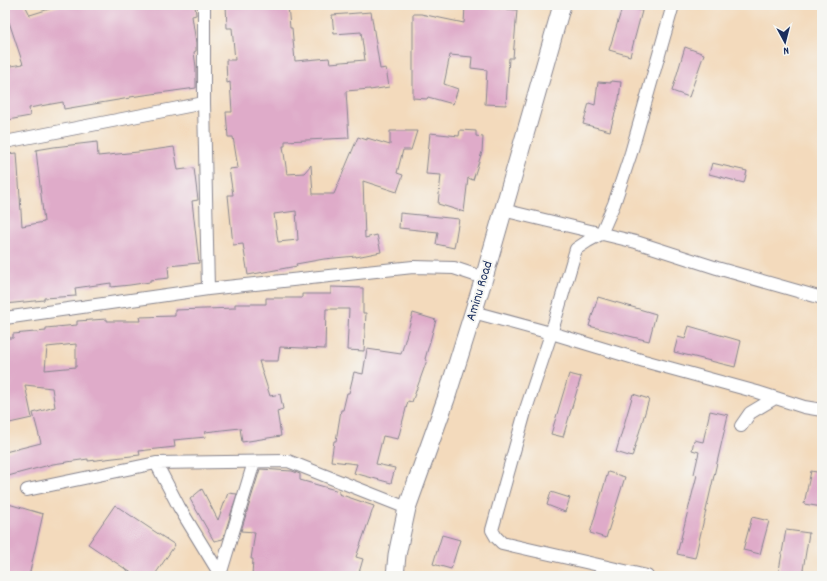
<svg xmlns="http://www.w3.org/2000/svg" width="827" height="581" font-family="Dekko,sans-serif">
	<rect width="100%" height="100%" fill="#f6f6f2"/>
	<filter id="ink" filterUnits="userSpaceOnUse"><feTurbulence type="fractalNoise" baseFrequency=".025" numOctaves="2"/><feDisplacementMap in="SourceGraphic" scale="8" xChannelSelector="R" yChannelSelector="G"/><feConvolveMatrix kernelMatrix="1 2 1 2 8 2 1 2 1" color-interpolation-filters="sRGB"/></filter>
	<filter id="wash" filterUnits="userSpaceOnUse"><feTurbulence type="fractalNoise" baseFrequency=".012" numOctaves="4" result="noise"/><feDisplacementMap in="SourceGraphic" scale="16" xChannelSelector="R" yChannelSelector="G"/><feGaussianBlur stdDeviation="0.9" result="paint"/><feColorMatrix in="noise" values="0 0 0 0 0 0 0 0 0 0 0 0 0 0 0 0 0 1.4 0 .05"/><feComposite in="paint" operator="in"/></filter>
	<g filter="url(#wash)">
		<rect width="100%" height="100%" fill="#f3dabc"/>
		<g id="blocks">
			<path fill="#dfabc9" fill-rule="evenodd" d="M 5,5 L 25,5 L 30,15 L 62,5 L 195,5 L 196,15 L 192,16 L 196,43 L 196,51 L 194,52 L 196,67 L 196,88 L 130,97 L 130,98 L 64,109 L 63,102 L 29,108 L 30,116 L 8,120 L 5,103 L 5,67 L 23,64 L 9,22 L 5,24 Z
				M 226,5 L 288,5 L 290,28 L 292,28 L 295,61 L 329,58 L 330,63 L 365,60 L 361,32 L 334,34 L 332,15 L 371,12 L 380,69 L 386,68 L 389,87 L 370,90 L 370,89 L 346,91 L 349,138 L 285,141 L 285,146 L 283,146 L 287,174 L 304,173 L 311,165 L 313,194 L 334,194 L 358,137 L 367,140 L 367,138 L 390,145 L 390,131 L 417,131 L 411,150 L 403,150 L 397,173 L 403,175 L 397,192 L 363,181 L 365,238 L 377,235 L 381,252 L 356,257 L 356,256 L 324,259 L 296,264 L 297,266 L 248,275 L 243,244 L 233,245 L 228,195 L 233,195 L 229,169 L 238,168 L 233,137 L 228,137 L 226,112 L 232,112 L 230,82 L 227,83 L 226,60 L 235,60 L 232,28 L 227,28 ZM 296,211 L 298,240 L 278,242 L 274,214 Z
				M 623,5 L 642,11 L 630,56 L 609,50 Z
				M 465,6 L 517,10 L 513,58 L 509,58 L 506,105 L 485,104 L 487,70 L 471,68 L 472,57 L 450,55 L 444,84 L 458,89 L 453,104 L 428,97 L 427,99 L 413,98 L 413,14 L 421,14 L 464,23 Z
				M 685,47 L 704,54 L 689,97 L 672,91 Z
				M 611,81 L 621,82 L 619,99 L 610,131 L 583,124 L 589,103 L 595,105 L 598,82 L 611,83 Z
				M 460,130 L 476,131 L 476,136 L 483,137 L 482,152 L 473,180 L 468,178 L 464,212 L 438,204 L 441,175 L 426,174 L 430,133 L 459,136 Z
				M 97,142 L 98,156 L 138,152 L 174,147 L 178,170 L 194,168 L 198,200 L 192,201 L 199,263 L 168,266 L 169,278 L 150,280 L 150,282 L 130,285 L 111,287 L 111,283 L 75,288 L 76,296 L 44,298 L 44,300 L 5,304 L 5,154 L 17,153 L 22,226 L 44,222 L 36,150 L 54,147 Z
				M 712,163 L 747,171 L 744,183 L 709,174 Z
				M 400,213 L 459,219 L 454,248 L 436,244 L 438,232 L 399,228 Z
				M 331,287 L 363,288 L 363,313 L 366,313 L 364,351 L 347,350 L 349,309 L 326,309 L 325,349 L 280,347 L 278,361 L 259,361 L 270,396 L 280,394 L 283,409 L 277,411 L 281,436 L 242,442 L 240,428 L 205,432 L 206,437 L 174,440 L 175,447 L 139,451 L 140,455 L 88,461 L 88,459 L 53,464 L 8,476 L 5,466 L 5,452 L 41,443 L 33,413 L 55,407 L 52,388 L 25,385 L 32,418 L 5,424 L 5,338 L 13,338 L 13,334 L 46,331 L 46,328 L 77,325 L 77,321 L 107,319 L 107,321 L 141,321 L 140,317 L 175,316 L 175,310 L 235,308 L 235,304 L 266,304 L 266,298 L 302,298 L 302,294 L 331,294 ZM 76,344 L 76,367 L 45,370 L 47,347 Z
				M 598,297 L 656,314 L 649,341 L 589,326 Z
				M 413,313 L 436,320 L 425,359 L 427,360 L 412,402 L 408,401 L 398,439 L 383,436 L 376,464 L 395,468 L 391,483 L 354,473 L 357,464 L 331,461 L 334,441 L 336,441 L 341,410 L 343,410 L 347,393 L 349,393 L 354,372 L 363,374 L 367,349 L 401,354 Z
				M 689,326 L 741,341 L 735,367 L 674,352 L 678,337 L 685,339 Z
				M 569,374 L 581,377 L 563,437 L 551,434 Z
				M 633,394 L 649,399 L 632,457 L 616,452 Z
				M 710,411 L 728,415 L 695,558 L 677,554 L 697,475 L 694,474 L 699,452 L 692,450 L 694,440 L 703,442 Z
				M 260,469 L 292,471 L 300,474 L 300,480 L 339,491 L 339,494 L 374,506 L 356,557 L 363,559 L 358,576 L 252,576 L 253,559 L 251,559 L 255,532 L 241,531 Z
				M 811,471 L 822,473 L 822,507 L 804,504 Z
				M 608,472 L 625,477 L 606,538 L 590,533 Z
				M 202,489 L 218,520 L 228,493 L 237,494 L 223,539 L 214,541 L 190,499 Z
				M 551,492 L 570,498 L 565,512 L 547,505 Z
				M 5,503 L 43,514 L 29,576 L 5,576 Z
				M 115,505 L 175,545 L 154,576 L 136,576 L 88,544 Z
				M 752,517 L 769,521 L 760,554 L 743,550 Z
				M 786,530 L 809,533 L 802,576 L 778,576 Z
				M 442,535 L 460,540 L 451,569 L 433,564 Z"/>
		</g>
	</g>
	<g filter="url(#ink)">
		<use href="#blocks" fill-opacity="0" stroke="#87848d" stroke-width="1"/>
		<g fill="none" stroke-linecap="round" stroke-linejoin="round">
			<defs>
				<path id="street" d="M 204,5 L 204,103 L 208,289
					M 5,142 L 204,103
					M 503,210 L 636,242 L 717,268 L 822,298
					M 473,312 L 558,335 L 644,361 L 757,392 L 804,407 L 822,410
					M 5,318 L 208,289 L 413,267 L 454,268 L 484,278
					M 741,426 L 750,413 L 775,398
					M 156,463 L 179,507 L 221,576
					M 27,490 L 156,463 L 288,461 L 407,508
					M 220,575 L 254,462
					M 647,576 L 502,543 L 496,537 L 492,530 L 525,412 L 551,334 L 576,249 L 588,241 L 601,234 L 614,204 L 631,153 L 673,5"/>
				<path id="secondary" d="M 395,576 L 397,555 L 407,508 L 446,399 L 484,278 L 562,5"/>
			</defs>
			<use href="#street" stroke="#87848d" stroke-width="14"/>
			<use href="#secondary" stroke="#87848d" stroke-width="19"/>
			<use href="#street" stroke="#fff" stroke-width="12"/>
			<use href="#secondary" stroke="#fff" stroke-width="17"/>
		</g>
	</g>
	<g text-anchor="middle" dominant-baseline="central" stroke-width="4" stroke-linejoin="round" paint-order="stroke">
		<g font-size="14" fill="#1b2f5e" stroke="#f6f6f2">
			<text transform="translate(480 291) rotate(-73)">Aminu Road</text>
		</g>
	</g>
	<rect width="827" height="581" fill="none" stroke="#f6f6f2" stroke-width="20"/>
	<g transform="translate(785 42) rotate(173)" stroke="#f6f6f2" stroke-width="3" paint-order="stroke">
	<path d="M0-3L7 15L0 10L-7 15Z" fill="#1b2f5e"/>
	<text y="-6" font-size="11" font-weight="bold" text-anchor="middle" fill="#1b2f5e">N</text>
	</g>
</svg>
